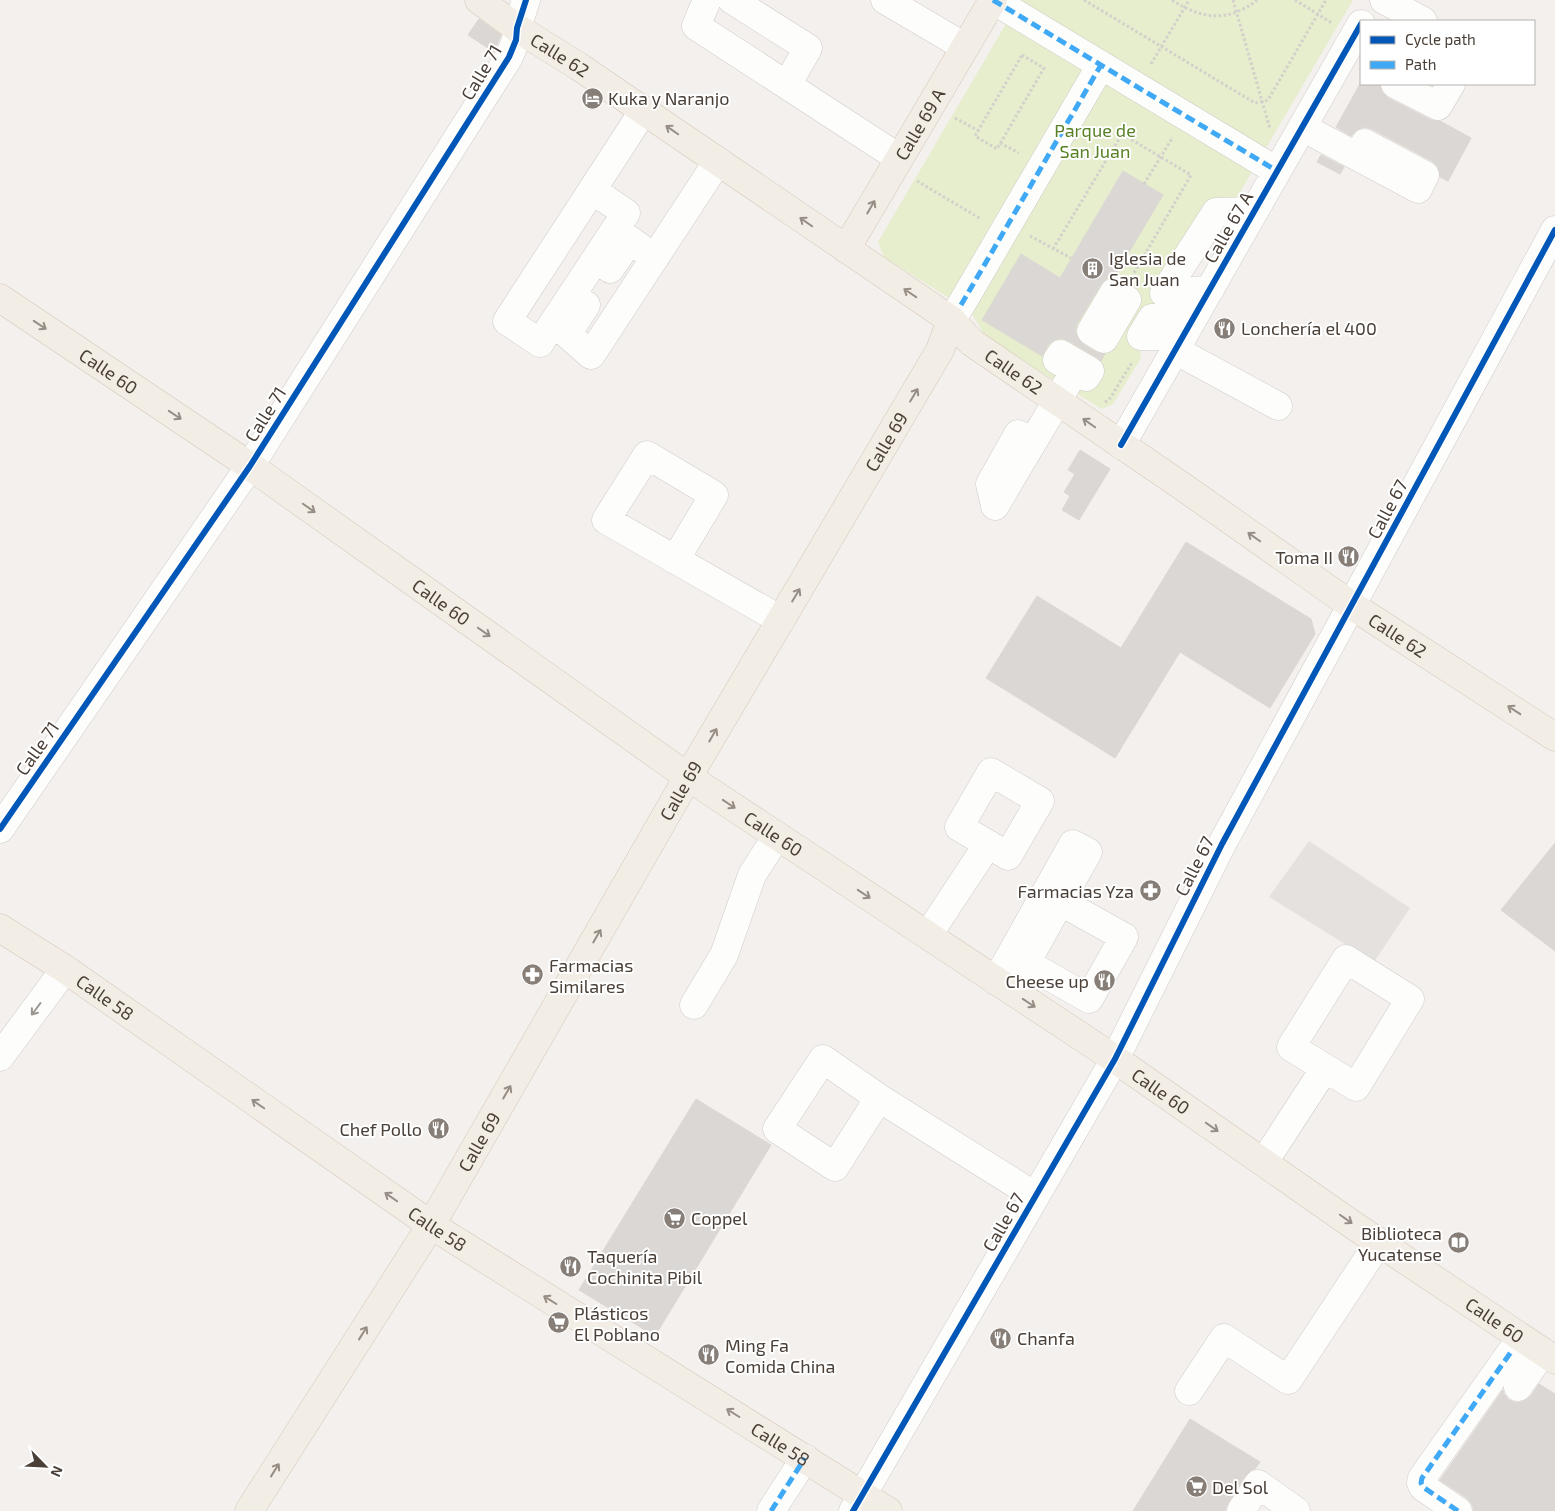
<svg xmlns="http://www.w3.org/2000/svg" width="1555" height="1511" font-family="'Exo 2',sans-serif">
	<rect width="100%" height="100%" fill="#f3f0ed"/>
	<path fill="#e6eecd" d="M 1020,0 L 1353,0 L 1233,204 L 1137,331 L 1141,358 L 1113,404 L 1102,409 L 987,339 L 971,312 L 884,257 L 878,242 Z"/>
	<path fill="#e5e1de" d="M 1309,841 L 1410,908 L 1374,962 L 1269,897 Z"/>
	<path fill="#dbd7d4" stroke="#dcd7d3" d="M 479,19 L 501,35 L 494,52 L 468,35 Z
		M 1360,84 L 1380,84 L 1382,92 L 1388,98 L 1431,120 L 1440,121 L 1471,138 L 1448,181 L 1440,177 L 1438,167 L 1432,161 L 1372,129 L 1364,127 L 1357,130 L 1351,136 L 1336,127 Z
		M 1321,155 L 1344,167 L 1340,174 L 1317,162 Z
		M 1123,171 L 1163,195 L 1115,276 L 1107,278 L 1101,284 L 1077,324 L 1075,331 L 1078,339 L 1083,344 L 1096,352 L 1105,354 L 1101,361 L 1098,358 L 1069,341 L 1062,338 L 1054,340 L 1048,345 L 1042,356 L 982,320 L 1021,254 L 1060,278 Z
		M 1080,450 L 1110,469 L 1079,520 L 1062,510 L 1070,496 L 1064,492 L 1075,474 L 1068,470 Z
		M 1186,542 L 1311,619 L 1315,634 L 1270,708 L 1180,652 L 1115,758 L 986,678 L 1037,596 L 1121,648 Z
		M 1555,843 L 1555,951 L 1501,910 Z
		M 696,1099 L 771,1145 L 655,1336 L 579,1290 Z
		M 1539,1384 L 1555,1394 L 1555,1511 L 1474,1511 L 1472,1504 L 1467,1498 L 1440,1480 L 1503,1390 L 1504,1394 L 1509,1400 L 1517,1403 L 1524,1401 L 1531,1396 Z
		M 1190,1419 L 1260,1462 L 1255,1469 L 1251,1470 L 1245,1476 L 1228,1503 L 1225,1511 L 1133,1511 Z"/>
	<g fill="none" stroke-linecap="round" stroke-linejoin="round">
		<defs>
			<path id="minor" d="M 707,0 L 696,26 L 899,158
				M 732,0 L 808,48 L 787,85
				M 885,0 L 965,47
				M 993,0 L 1277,171
				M 1384,0 L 1423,21
				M 1395,84 L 1438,106 L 1451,84
				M 1302,127 L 1418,189 L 1425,175 L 1365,143 L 1358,157
				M 592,190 L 626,213 L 540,343 L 507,321 L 644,110
				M 610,269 L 630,240 L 655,258
				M 1210,290 L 1164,293 L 1216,212 L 1254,211
				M 1114,292 L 1127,300 L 1104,339 L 1091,331 Z
				M 586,305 L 567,334 L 591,355 L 718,161
				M 951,320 L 961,305 L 1101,65
				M 1183,336 L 1141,336 L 1152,318 L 1194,316
				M 1175,350 L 1278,406
				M 1061,354 L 1090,371 L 1086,377 L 1057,360 Z
				M 1032,442 L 1018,434 L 990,484 L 995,506 C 1021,461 1049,416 1075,370
				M 1121,445 L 1361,24
				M 675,560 L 714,495 L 647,455 L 606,520 L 781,620
				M 991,772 L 1040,801 L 1008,856 L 959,827 Z
				M 0,829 L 250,466 L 509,57 L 516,40 L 517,28 L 526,0
				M 928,935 L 988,844
				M 1346,959 L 1410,999 L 1356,1087 L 1291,1047 Z
				M 996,981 L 1073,844 L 1088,852 L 1026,963 L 1089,999 L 1124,937 L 1061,902
				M 694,1005 L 724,955 L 752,875 L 777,836
				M 0,1057 L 65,969
				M 879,1098 L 835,1167 L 777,1129 L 823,1059 L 879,1098 L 1035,1196
				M 1264,1162 L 1325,1068
				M 1518,1387 L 1543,1352
				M 1189,1391 L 1224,1338 L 1288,1380 L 1379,1242
				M 771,1511 L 805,1458
				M 853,1511 L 1115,1059 L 1222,844 L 1555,230
				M 1241,1511 L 1258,1484 L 1296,1511
				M 1458,1511 L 1423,1487 L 1421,1483 L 1422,1478 L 1511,1352"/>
			<g id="major">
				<path id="s1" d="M 479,0 L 517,28 L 578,66 L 951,320 L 971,342 L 1179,484 L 1351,605 L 1555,737"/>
				<path id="s2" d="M 846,249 L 993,0"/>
				<path id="s3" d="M 0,298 L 250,466 L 688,777 L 1115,1059 L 1356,1227 L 1555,1360"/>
				<path id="s4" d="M 0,928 L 65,969 L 431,1225 L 888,1511"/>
				<path id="s5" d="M 249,1511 L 431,1225 L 688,777 L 940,350 L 951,320"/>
			</g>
		</defs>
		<use href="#minor" stroke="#d0ccc9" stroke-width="29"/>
		<use href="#major" stroke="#d6c8ba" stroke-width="29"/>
		<path stroke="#d3d0cb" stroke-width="3" stroke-dasharray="2.5 2.5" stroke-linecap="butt" d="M 1084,0 L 1255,103 L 1268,100 L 1326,0
			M 1172,0 C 1201,19 1228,23 1257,0
			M 1233,0 L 1270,129
			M 1295,0 L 1332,23
			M 1022,55 L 1044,68 L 997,149 L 975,136 Z
			M 1151,64 L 1189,0
			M 955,118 L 979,131
			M 1000,143 L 1019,153
			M 917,181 L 981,219
			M 1144,184 L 1173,137
			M 1030,236 L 1071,258
			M 1053,249 L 1122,134 L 1191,175 L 1134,273
			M 1105,402 L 1109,400 L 1133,361"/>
		<use href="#minor" stroke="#fdfdfc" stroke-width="28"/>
		<use href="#major" stroke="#f2ede5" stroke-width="28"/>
		<path stroke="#3fa9f5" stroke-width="5" stroke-dasharray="10 5" stroke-linecap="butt" d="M 993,0 L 1277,171
			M 961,305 L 1101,65
			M 771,1511 L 805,1458
			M 1458,1511 L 1423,1487 L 1421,1483 L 1422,1478 L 1511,1352"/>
		<defs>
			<path id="cycleway" d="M 1121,445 L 1361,24
				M 0,829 L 250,466 L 509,57 L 516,40 L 517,28 L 526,0
				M 853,1511 L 1115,1059 L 1222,844 L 1555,230"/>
		</defs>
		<use href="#cycleway" stroke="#fff" stroke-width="9"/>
		<use href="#cycleway" stroke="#0057b8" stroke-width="6"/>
	</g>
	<defs><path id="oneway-shaft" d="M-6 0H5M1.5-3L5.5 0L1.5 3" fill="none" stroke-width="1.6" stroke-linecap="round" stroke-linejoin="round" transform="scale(1.25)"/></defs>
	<g stroke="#968e86">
		<use href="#oneway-shaft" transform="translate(672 130) rotate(-145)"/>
		<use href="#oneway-shaft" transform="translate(871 207) rotate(-60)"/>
		<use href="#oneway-shaft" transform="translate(806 222) rotate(-145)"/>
		<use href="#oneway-shaft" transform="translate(910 293) rotate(-146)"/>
		<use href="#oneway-shaft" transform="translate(40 325) rotate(34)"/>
		<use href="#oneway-shaft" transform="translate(914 395) rotate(-59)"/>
		<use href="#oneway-shaft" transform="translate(175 415) rotate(34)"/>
		<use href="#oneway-shaft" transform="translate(1089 423) rotate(-145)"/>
		<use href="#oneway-shaft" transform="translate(309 508) rotate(35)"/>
		<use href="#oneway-shaft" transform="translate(1254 537) rotate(-145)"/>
		<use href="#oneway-shaft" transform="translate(796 595) rotate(-59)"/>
		<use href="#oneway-shaft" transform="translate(484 632) rotate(35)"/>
		<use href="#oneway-shaft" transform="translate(1514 710) rotate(-147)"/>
		<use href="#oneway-shaft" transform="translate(713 735) rotate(-60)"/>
		<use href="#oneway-shaft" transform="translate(729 804) rotate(34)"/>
		<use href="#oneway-shaft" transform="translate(864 894) rotate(34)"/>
		<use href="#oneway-shaft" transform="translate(597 936) rotate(-60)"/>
		<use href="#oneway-shaft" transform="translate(1029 1003) rotate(34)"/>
		<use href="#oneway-shaft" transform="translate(507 1092) rotate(-60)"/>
		<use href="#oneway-shaft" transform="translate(258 1104) rotate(-145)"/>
		<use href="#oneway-shaft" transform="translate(1212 1127) rotate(35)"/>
		<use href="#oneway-shaft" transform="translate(391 1197) rotate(-145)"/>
		<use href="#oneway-shaft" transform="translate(1346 1219) rotate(35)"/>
		<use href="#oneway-shaft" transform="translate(550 1300) rotate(-148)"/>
		<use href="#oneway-shaft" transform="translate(363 1333) rotate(-58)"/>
		<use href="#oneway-shaft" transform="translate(733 1413) rotate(-148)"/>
		<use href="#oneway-shaft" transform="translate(275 1470) rotate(-58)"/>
	</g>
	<use stroke="#9b9590" href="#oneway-shaft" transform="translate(36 1009) rotate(127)"/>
	<defs>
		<symbol id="hotel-disc" viewBox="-11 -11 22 22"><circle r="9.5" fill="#867e77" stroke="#fff"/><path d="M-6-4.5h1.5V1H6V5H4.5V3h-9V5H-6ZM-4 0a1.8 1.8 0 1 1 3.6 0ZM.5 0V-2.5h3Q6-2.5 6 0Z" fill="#fff"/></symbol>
		<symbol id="building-disc" viewBox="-11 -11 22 22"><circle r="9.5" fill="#867e77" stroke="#fff"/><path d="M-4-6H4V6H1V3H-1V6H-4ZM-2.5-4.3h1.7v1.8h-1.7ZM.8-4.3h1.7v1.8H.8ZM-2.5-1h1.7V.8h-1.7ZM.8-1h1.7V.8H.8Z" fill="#fff"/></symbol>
		<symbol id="restaurant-disc" viewBox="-11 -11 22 22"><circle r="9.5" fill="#867e77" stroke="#fff"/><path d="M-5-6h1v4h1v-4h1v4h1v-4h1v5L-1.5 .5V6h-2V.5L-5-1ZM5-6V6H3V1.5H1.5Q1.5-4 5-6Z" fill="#fff"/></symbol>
		<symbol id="pharmacy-disc" viewBox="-11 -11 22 22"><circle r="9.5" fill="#867e77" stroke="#fff"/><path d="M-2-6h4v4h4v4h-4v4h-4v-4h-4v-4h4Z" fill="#fff"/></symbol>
		<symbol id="supermarket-disc" viewBox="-11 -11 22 22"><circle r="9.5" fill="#867e77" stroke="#fff"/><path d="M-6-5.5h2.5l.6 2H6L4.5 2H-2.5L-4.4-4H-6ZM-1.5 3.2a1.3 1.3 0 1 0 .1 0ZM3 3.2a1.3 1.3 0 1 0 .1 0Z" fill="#fff"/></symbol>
		<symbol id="library-disc" viewBox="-11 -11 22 22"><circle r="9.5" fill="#867e77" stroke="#fff"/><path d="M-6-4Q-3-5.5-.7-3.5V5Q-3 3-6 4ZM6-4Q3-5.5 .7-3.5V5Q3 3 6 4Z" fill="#fff"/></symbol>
	</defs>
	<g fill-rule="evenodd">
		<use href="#hotel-disc" x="580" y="86" width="25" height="25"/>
		<use href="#building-disc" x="1080" y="256" width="25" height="25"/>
		<use href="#restaurant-disc" x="1212" y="316" width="25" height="25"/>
		<use href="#restaurant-disc" x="1336" y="544" width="25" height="25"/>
		<use href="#pharmacy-disc" x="1138" y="878" width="25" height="25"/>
		<use href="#pharmacy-disc" x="520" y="962" width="25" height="25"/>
		<use href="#restaurant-disc" x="1092" y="968" width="25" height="25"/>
		<use href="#restaurant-disc" x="426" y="1116" width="25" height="25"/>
		<use href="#supermarket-disc" x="662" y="1206" width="25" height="25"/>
		<use href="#library-disc" x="1446" y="1230" width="25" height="25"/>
		<use href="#restaurant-disc" x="558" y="1254" width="25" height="25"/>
		<use href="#supermarket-disc" x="546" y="1310" width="25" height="25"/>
		<use href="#restaurant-disc" x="988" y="1326" width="25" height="25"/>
		<use href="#restaurant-disc" x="696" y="1342" width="25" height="25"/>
		<use href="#supermarket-disc" x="1184" y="1474" width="25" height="25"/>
	</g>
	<g text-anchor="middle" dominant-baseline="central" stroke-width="4" stroke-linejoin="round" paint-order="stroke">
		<g font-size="18" fill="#4b4038" stroke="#fff">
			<text stroke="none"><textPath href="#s1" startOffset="98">Calle 62</textPath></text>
			<text transform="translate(481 72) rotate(-59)">Calle 71</text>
			<text stroke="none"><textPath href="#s2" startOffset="145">Calle 69 A</textPath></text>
			<text transform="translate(1228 227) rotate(-60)">Calle 67 A</text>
			<text stroke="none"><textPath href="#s3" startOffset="131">Calle 60</textPath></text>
			<text stroke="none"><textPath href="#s1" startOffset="652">Calle 62</textPath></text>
			<text transform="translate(265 414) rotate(-58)">Calle 71</text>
			<text stroke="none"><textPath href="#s5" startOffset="1245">Calle 69</textPath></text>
			<text transform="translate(1387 509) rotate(-62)">Calle 67</text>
			<text stroke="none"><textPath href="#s3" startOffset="536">Calle 60</textPath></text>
			<text stroke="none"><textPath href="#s1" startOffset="1118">Calle 62</textPath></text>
			<text transform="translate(37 748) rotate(-55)">Calle 71</text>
			<text stroke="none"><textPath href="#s5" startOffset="840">Calle 69</textPath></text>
			<text stroke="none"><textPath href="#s3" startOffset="941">Calle 60</textPath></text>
			<text transform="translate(1194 866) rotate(-63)">Calle 67</text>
			<text stroke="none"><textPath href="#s4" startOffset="126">Calle 58</textPath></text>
			<text stroke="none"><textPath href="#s3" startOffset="1406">Calle 60</textPath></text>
			<text stroke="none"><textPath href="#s5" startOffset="435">Calle 69</textPath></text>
			<text transform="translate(1003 1222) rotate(-60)">Calle 67</text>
			<text stroke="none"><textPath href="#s4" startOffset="531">Calle 58</textPath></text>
			<text stroke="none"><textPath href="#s3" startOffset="1811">Calle 60</textPath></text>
			<text stroke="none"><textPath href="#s4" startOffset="936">Calle 58</textPath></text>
		</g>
		<g font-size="18" fill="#4b4038" stroke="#fff" text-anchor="start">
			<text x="608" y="98">Kuka y Naranjo</text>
			<text x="1109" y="258">Iglesia de<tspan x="1109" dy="21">San Juan</tspan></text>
			<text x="1241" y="328">Lonchería el 400</text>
			<text x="1333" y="557" text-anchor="end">Toma II</text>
			<text x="1134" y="891" text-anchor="end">Farmacias Yza</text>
			<text x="549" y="965">Farmacias<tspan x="549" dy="21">Similares</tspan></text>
			<text x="1089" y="981" text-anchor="end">Cheese up</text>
			<text x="422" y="1129" text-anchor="end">Chef Pollo</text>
			<text x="691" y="1218">Coppel</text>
			<text x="1442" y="1233" text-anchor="end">Biblioteca<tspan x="1442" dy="21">Yucatense</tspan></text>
			<text x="587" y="1256">Taquería<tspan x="587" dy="21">Cochinita Pibil</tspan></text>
			<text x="574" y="1313">Plásticos<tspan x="574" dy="21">El Poblano</tspan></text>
			<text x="1017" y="1338">Chanfa</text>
			<text x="725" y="1345">Ming Fa<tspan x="725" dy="21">Comida China</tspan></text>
			<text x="1212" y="1487">Del Sol</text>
		</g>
		<g font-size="18" fill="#588126" stroke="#fff">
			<text x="1095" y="130">Parque de<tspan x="1095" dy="21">San Juan</tspan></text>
		</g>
	</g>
	<rect x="1360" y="20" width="175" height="65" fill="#ffffff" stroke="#b7b3af"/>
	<rect x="1370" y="36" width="25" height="8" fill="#0057b8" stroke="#b7b3af"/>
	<text x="1405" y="45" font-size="15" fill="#4b4038">Cycle path</text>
	<rect x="1370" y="61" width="25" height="8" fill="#3fa9f5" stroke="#b7b3af"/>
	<text x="1405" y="70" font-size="15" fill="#4b4038">Path</text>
	<g transform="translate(45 1466) rotate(114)" stroke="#ffffff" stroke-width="4" paint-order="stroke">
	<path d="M0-4L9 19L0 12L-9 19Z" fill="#4b4038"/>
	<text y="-8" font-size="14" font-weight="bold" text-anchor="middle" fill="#4b4038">N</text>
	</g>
</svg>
